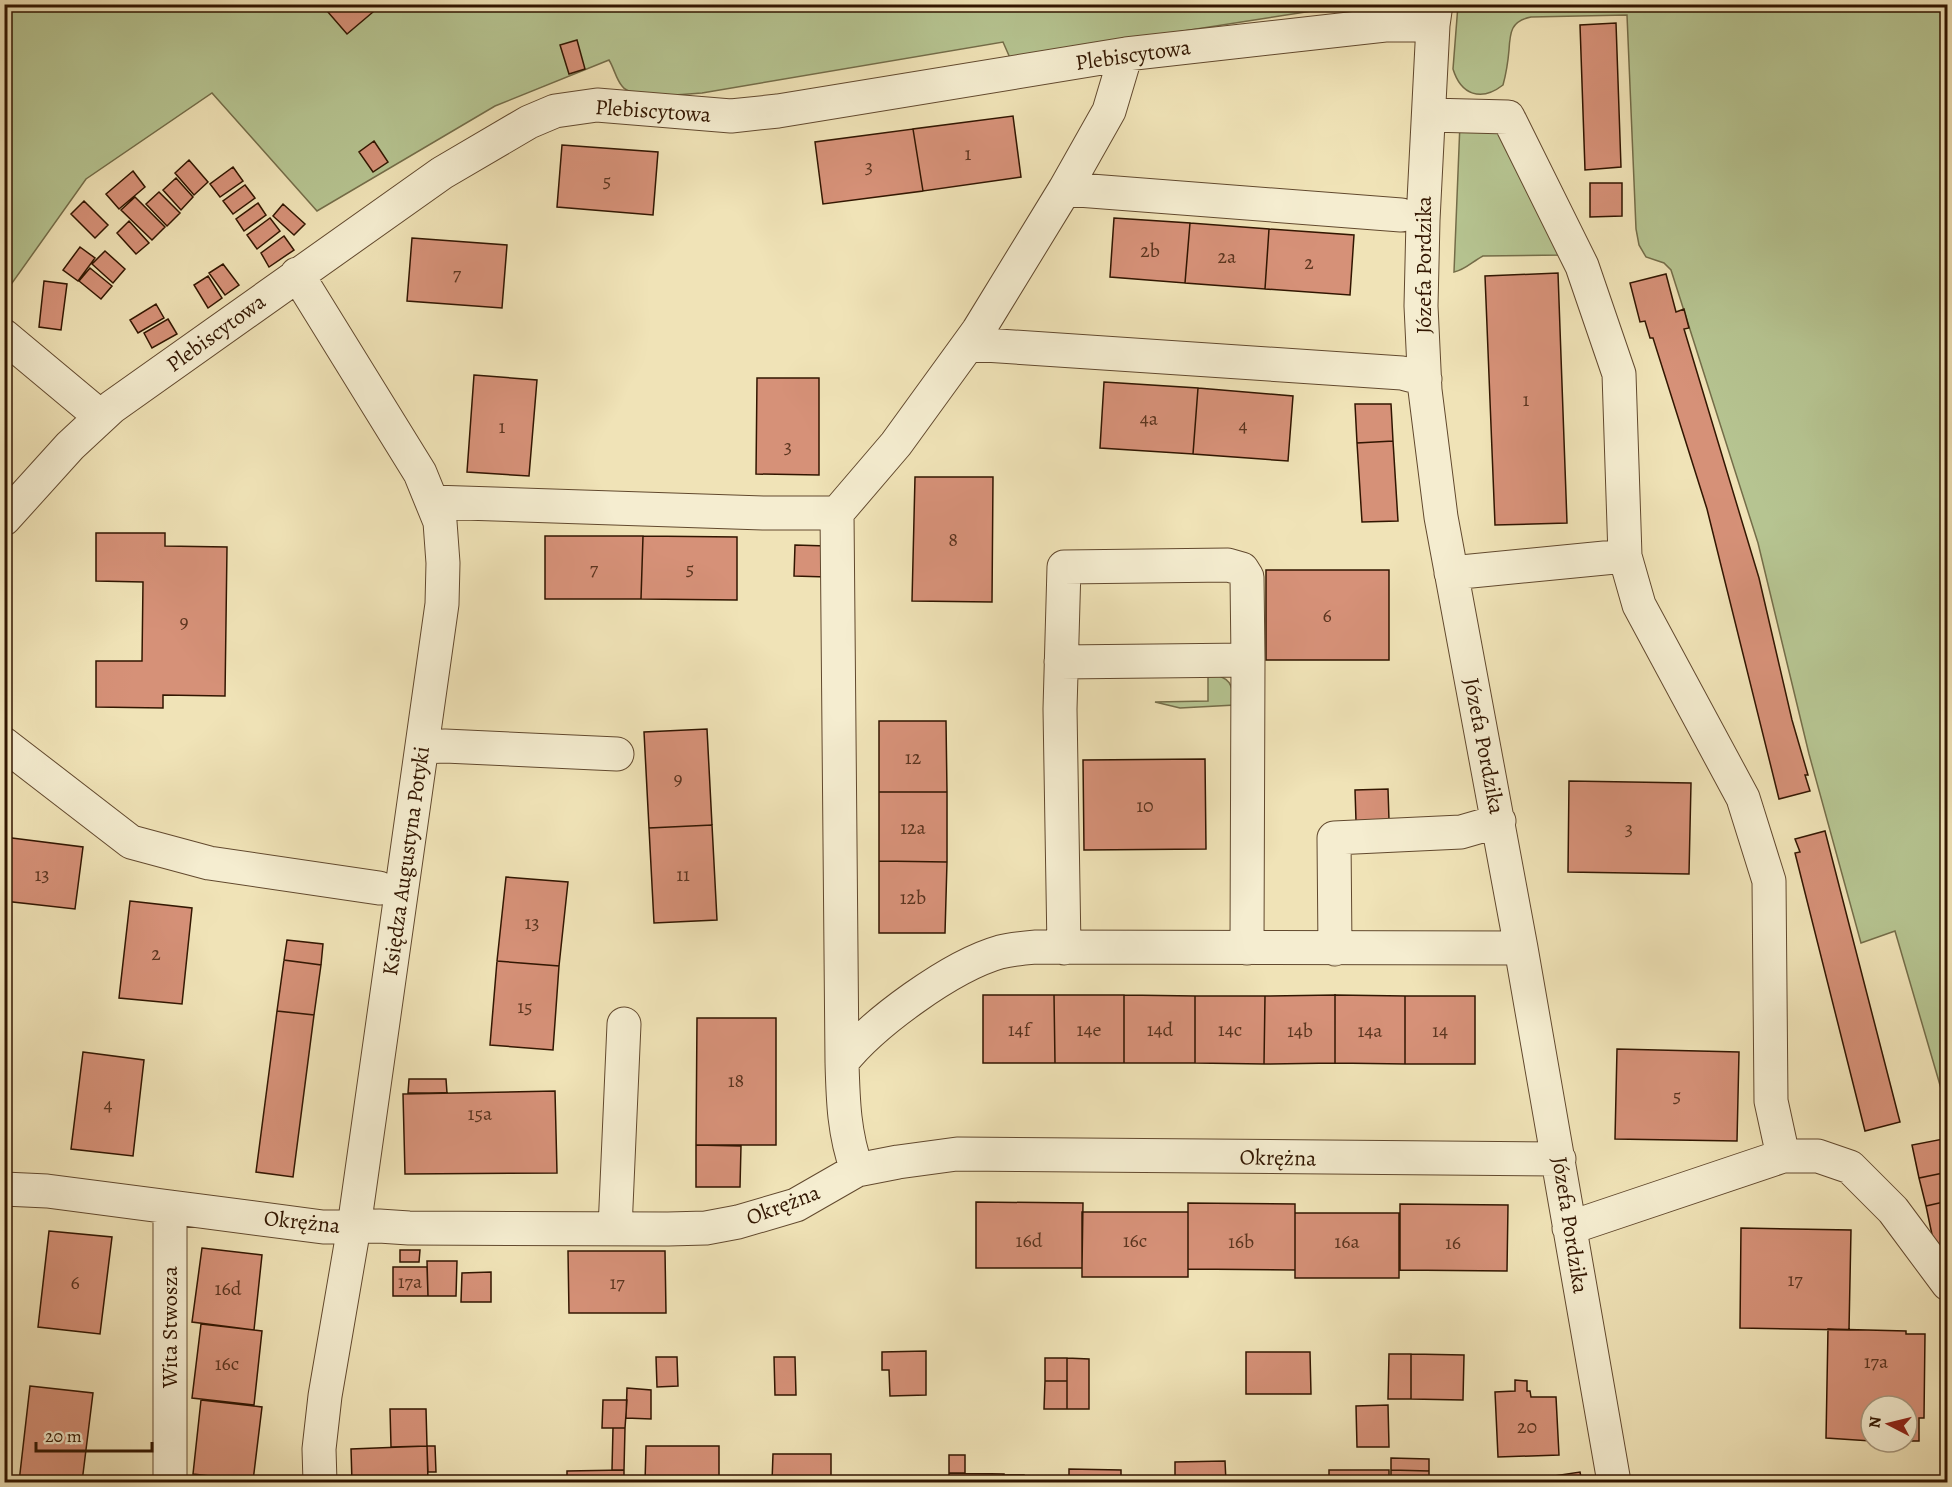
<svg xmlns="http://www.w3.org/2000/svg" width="1952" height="1487" font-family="Alegreya,serif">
	<rect width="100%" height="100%" fill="#f0e3b7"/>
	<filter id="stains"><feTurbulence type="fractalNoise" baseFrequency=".00333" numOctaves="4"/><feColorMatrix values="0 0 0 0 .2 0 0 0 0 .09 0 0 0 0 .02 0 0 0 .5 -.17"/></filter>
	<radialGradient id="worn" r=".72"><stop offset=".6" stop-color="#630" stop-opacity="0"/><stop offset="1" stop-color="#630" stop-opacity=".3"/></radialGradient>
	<path fill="#b6c491" stroke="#746d49" stroke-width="1.5" d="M 5,5 L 1351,5 L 1010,58 L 1003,42 L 702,93 C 684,94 633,101 622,86 C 616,79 614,68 609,60 L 495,106 L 317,211 L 212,93 L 86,179 L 5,293 Z
		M 1458,5 L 1947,5 L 1947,1109 L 1895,931 L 1861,943 L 1809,754 L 1758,543 L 1671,270 L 1664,263 L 1646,257 L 1639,245 L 1636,229 L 1627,15 L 1531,17 C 1511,21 1510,32 1509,50 C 1508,62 1506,74 1503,85 C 1481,102 1461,95 1453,69 Z
		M 1460,123 L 1497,127 L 1562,255 L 1483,256 C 1473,261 1465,270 1454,272 Z
		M 1208,672 C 1231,678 1232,683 1235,705 L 1180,708 L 1155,702 L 1208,701 Z"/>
	<path fill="#d69178" stroke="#321601" stroke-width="1.5" d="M 321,4 L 366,4 L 373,12 L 347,34 Z
		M 1616,23 L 1621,167 L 1585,170 L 1580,25 Z
		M 577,40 L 585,69 L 569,74 L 560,45 Z
		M 1013,116 L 1021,177 L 923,191 L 913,129 Z
		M 913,129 L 923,191 L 823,204 L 815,142 Z
		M 374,141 L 388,162 L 373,172 L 359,152 Z
		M 562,145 L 658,152 L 653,215 L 557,207 Z
		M 189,160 L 208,182 L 194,195 L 175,173 Z
		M 233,167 L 243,181 L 220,197 L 210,184 Z
		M 133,171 L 145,187 L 119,209 L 106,194 Z
		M 176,178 L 193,197 L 181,210 L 163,190 Z
		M 1590,183 L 1622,183 L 1622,216 L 1590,217 Z
		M 245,185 L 255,198 L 233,214 L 223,201 Z
		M 159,192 L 180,213 L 167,226 L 146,204 Z
		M 135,197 L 165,227 L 152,240 L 121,210 Z
		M 84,201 L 108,225 L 95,238 L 71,214 Z
		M 258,203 L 266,215 L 244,231 L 236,219 Z
		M 283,204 L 305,224 L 294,235 L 273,216 Z
		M 270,218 L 280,231 L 257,249 L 247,235 Z
		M 1114,218 L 1190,223 L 1185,283 L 1110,277 Z
		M 129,221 L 149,243 L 136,254 L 117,233 Z
		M 1190,223 L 1269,229 L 1265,289 L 1185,283 Z
		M 1269,229 L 1354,235 L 1350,295 L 1265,289 Z
		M 284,236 L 294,250 L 269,267 L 261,253 Z
		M 412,238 L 507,245 L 502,308 L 407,301 Z
		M 80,247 L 95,258 L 78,281 L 63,270 Z
		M 105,251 L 125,269 L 113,283 L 92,264 Z
		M 223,264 L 239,285 L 225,295 L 209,273 Z
		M 90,268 L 112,286 L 101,299 L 79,281 Z
		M 1558,273 L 1567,523 L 1495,525 L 1485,276 Z
		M 1666,274 L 1676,312 L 1684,309 L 1689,328 L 1684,329 L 1759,578 L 1792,720 L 1808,775 L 1805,775 L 1810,791 L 1779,799 L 1707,509 L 1653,338 L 1650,338 L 1645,321 L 1640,322 L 1630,283 Z
		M 208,276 L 222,298 L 208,308 L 194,285 Z
		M 44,281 L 67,284 L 61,330 L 39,327 Z
		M 156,304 L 164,318 L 138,333 L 130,320 Z
		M 168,319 L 177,334 L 152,348 L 144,333 Z
		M 474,375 L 537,380 L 529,476 L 467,472 Z
		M 757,378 L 819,378 L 819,475 L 756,474 Z
		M 1104,382 L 1198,388 L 1193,454 L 1100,448 Z
		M 1198,388 L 1293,396 L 1288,461 L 1193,454 Z
		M 1355,404 L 1391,404 L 1393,441 L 1357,443 Z
		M 1393,441 L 1398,521 L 1362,522 L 1357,443 Z
		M 915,477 L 993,477 L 992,602 L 912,601 Z
		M 96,533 L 165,533 L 165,546 L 227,547 L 225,696 L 163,695 L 163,708 L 96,707 L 96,661 L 142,661 L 143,582 L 96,581 Z
		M 545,536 L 643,536 L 641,599 L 545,599 Z
		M 643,536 L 737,537 L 737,600 L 641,599 Z
		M 795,545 L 827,546 L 827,577 L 794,576 Z
		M 1266,570 L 1389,570 L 1389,660 L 1266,660 Z
		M 879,721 L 946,721 L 947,792 L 879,792 Z
		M 707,729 L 712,825 L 649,828 L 644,732 Z
		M 1205,759 L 1206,849 L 1084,850 L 1083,760 Z
		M 1569,781 L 1691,783 L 1689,874 L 1568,872 Z
		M 1388,789 L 1389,820 L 1356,821 L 1355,790 Z
		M 879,792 L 947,792 L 947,862 L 879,861 Z
		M 712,825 L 717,920 L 654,923 L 649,828 Z
		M 1825,831 L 1900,1122 L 1865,1131 L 1795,853 L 1800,852 L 1795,839 Z
		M 4,837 L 83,847 L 75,909 L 4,901 Z
		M 879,861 L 947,862 L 945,933 L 879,933 Z
		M 506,877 L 568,882 L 559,966 L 497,961 Z
		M 130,901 L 192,908 L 182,1004 L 119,998 Z
		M 287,940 L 323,944 L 321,965 L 284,960 Z
		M 284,960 L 321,965 L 314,1015 L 277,1011 Z
		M 497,961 L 559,966 L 553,1050 L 490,1045 Z
		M 983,995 L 1054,995 L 1055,1063 L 983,1063 Z
		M 1054,995 L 1124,995 L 1124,1063 L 1055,1063 Z
		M 1124,995 L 1195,996 L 1195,1063 L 1124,1063 Z
		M 1335,995 L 1405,996 L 1405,1064 L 1335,1063 Z
		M 1335,995 L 1335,1063 L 1264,1064 L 1265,996 Z
		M 1195,996 L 1265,996 L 1264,1064 L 1195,1063 Z
		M 1405,996 L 1475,996 L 1475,1064 L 1405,1064 Z
		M 277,1011 L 314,1015 L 293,1177 L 256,1172 Z
		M 697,1018 L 776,1018 L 776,1145 L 696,1145 Z
		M 1617,1049 L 1739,1052 L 1737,1141 L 1615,1139 Z
		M 83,1052 L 144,1060 L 133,1156 L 71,1149 Z
		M 409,1079 L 446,1079 L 447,1093 L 408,1093 Z
		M 555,1091 L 557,1173 L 405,1174 L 403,1094 Z
		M 1943,1139 L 1948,1159 L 1948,1172 L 1919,1178 L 1912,1145 Z
		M 696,1145 L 741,1146 L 740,1187 L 696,1187 Z
		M 1948,1172 L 1948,1201 L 1926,1206 L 1919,1178 Z
		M 1948,1201 L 1948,1246 L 1935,1249 L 1926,1206 Z
		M 976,1202 L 1083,1203 L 1082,1268 L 976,1268 Z
		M 1188,1203 L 1295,1204 L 1295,1270 L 1188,1269 Z
		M 1400,1204 L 1508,1205 L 1507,1271 L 1400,1270 Z
		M 1082,1212 L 1188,1212 L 1188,1277 L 1082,1277 Z
		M 1295,1213 L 1399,1213 L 1399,1278 L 1295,1278 Z
		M 1741,1228 L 1851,1230 L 1849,1330 L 1740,1328 Z
		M 49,1231 L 112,1237 L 100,1334 L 38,1327 Z
		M 202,1248 L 262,1255 L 254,1330 L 192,1322 Z
		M 400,1250 L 420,1250 L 419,1262 L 400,1262 Z
		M 568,1251 L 665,1251 L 666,1313 L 569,1313 Z
		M 427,1261 L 457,1261 L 456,1296 L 428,1296 Z
		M 393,1267 L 427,1267 L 428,1296 L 393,1296 Z
		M 491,1272 L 491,1302 L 461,1302 L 462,1273 Z
		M 201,1324 L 262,1331 L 254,1405 L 192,1398 Z
		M 1828,1329 L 1906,1331 L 1906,1334 L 1925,1334 L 1924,1418 L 1919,1418 L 1919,1441 L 1907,1441 L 1907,1406 L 1871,1406 L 1871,1441 L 1826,1438 Z
		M 926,1351 L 926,1395 L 890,1396 L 889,1370 L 882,1370 L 882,1352 Z
		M 1246,1352 L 1310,1352 L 1311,1394 L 1246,1394 Z
		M 1389,1354 L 1411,1354 L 1411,1399 L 1388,1399 Z
		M 1411,1354 L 1464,1355 L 1463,1400 L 1411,1399 Z
		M 656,1357 L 677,1357 L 678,1386 L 657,1387 Z
		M 774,1357 L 795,1357 L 796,1395 L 775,1395 Z
		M 1045,1358 L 1067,1358 L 1067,1381 L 1045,1381 Z
		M 1067,1358 L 1089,1359 L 1089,1409 L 1067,1409 Z
		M 1515,1380 L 1527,1381 L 1527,1391 L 1530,1391 L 1531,1397 L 1556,1397 L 1559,1455 L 1498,1457 L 1495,1392 L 1515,1391 Z
		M 1045,1381 L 1067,1381 L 1067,1409 L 1044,1409 Z
		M 30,1386 L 93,1393 L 82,1482 L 19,1482 Z
		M 627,1388 L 651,1390 L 651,1419 L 626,1418 Z
		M 201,1400 L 262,1407 L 253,1481 L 193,1474 Z
		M 603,1400 L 627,1400 L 625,1428 L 602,1428 Z
		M 1388,1405 L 1389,1447 L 1357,1447 L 1356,1406 Z
		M 390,1409 L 426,1409 L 427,1446 L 391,1447 Z
		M 613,1428 L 625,1428 L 624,1470 L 612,1470 Z
		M 427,1446 L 428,1482 L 352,1482 L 351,1449 Z
		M 427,1446 L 435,1446 L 436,1472 L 428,1472 Z
		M 646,1446 L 719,1446 L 719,1482 L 645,1482 Z
		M 773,1454 L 831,1454 L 831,1482 L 772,1482 Z
		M 949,1455 L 965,1455 L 965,1473 L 949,1473 Z
		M 1391,1458 L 1429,1459 L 1429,1471 L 1391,1470 Z
		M 1225,1461 L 1226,1482 L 1175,1482 L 1175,1462 Z
		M 1069,1469 L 1121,1470 L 1121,1482 L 1069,1482 Z
		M 624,1470 L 624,1482 L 567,1482 L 567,1471 Z
		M 1329,1470 L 1389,1470 L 1389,1482 L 1329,1482 Z
		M 1391,1470 L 1429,1471 L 1429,1482 L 1391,1482 Z
		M 1580,1472 L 1582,1482 L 1521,1482 L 1520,1481 Z
		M 949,1473 L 1004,1474 L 1003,1482 L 949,1482 Z
		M 201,1475 L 253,1481 L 262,1482 L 200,1482 Z
		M 1003,1475 L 1024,1475 L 1024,1482 L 1003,1482 Z"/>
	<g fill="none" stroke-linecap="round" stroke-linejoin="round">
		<defs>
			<path id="minor" d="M 1436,4 L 1433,25 L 1423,220 L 1421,306 L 1425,390 L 1441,517 L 1521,948 L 1614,1482
				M 1429,115 L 1508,117 L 1582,266 L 1619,374 L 1625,556 L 1639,605 L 1743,798 L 1769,881 L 1771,1101 L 1783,1156
				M 1065,189 L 1401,215
				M 297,274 L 420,473 L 440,522 L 443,563 L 442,604 L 354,1227 L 325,1396 L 319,1449 L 320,1482
				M 4,336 L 101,417
				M 969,344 L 1402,373 L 1425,379
				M 432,502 L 763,513 L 837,513
				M 4,519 L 70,446 L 112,407 L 442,173 L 529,122 L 555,111 L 597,105 L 731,116 L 778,111 L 1126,54 L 1385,25 L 1433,25
				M 1451,573 L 1625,556
				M 1061,662 L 1248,660
				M 4,744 L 131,842 L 209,863 L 379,888
				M 422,747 L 445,746 L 617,754
				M 1064,948 L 1060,709 L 1064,567 L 1228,565 L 1242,569 L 1247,577 L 1248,660 L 1247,948
				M 1335,949 L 1334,838 L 1461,832 L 1499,821
				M 842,1062 C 873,1023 951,966 1000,952 C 1012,949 1024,948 1036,947 L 1521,948
				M 857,1170 C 844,1134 843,1101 842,1062 L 837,513 L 896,444 L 978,331 L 1065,189 L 1109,111 L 1126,54
				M 4,1189 L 47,1191 L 323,1227 L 379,1226 L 409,1228 L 668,1229 L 706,1228 L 738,1222 L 796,1205 L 857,1170 L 898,1162 L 957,1154 L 1559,1159
				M 170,1207 L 170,1482
				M 1569,1228 L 1783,1156 L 1818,1156 L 1850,1167 L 1893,1210 L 1948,1284
				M 615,1229 L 624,1024"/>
		</defs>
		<use href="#minor" stroke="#62492e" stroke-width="35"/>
		<use href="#minor" stroke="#f5edd0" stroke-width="33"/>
	</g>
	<g text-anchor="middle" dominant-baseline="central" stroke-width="4.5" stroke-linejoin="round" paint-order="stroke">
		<g font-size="20" fill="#5b351f">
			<text x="968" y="153">1</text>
			<text x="869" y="166">3</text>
			<text x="607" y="180">5</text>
			<text x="1150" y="250">2b</text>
			<text x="1227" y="256">2a</text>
			<text x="1309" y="262">2</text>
			<text x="457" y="273">7</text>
			<text x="1526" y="399">1</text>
			<text x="1149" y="418">4a</text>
			<text x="1243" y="425">4</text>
			<text x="502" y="426">1</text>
			<text x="788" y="446">3</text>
			<text x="953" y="539">8</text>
			<text x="594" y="568">7</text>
			<text x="690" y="568">5</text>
			<text x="1327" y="615">6</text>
			<text x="184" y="621">9</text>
			<text x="913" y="757">12</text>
			<text x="678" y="778">9</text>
			<text x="1145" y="805">10</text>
			<text x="913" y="827">12a</text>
			<text x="1629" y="828">3</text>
			<text x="42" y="874">13</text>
			<text x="683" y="874">11</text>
			<text x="913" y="897">12b</text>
			<text x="532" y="922">13</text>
			<text x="156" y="953">2</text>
			<text x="525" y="1006">15</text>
			<text x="1019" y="1029">14f</text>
			<text x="1089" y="1029">14e</text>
			<text x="1160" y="1029">14d</text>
			<text x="1230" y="1029">14c</text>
			<text x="1300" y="1030">14b</text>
			<text x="1370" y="1030">14a</text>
			<text x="1440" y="1030">14</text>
			<text x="736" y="1080">18</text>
			<text x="1677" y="1095">5</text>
			<text x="108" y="1104">4</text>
			<text x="480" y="1113">15a</text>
			<text x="1029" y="1240">16d</text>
			<text x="1135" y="1240">16c</text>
			<text x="1241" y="1241">16b</text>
			<text x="1347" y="1241">16a</text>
			<text x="1453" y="1242">16</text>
			<text x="1795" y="1279">17</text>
			<text x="410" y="1281">17a</text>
			<text x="75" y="1282">6</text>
			<text x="617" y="1282">17</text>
			<text x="228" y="1288">16d</text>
			<text x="1876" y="1361">17a</text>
			<text x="227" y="1363">16c</text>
			<text x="1527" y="1426">20</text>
		</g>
		<g font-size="22" fill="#321601" stroke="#f5edd0">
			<text transform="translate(1133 55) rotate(-8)">Plebiscytowa</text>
			<text transform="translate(653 111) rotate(4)">Plebiscytowa</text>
			<text transform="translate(1424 265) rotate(-90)">Józefa Pordzika</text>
			<text transform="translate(216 333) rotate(-36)">Plebiscytowa</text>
			<text transform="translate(1484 746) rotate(79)">Józefa Pordzika</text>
			<text transform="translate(406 861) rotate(-82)">Księdza Augustyna Potyki</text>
			<text transform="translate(1278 1158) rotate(1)">Okrężna</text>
			<text transform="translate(783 1205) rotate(-21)">Okrężna</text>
			<text transform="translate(302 1222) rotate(6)">Okrężna</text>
			<text transform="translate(1570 1225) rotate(81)">Józefa Pordzika</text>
			<text transform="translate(170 1327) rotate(-90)">Wita Stwosza</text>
		</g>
	</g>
	<rect width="1952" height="1487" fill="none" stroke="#f0e3b7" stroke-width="24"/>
	<rect x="6" y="6" width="1940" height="1475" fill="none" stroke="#321601" stroke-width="3"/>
	<rect x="12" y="12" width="1928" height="1463" fill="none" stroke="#321601" stroke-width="1.5"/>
	<g transform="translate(1889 1424) rotate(277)"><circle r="28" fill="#f5edd0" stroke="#a7977d" stroke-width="1.5"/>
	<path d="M0-4.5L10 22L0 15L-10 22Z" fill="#8f2418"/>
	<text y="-9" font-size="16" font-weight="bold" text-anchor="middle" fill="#321601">N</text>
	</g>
	<path d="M36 1442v9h116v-9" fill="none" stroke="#321601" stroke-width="3"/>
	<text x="45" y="1442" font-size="18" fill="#321601" stroke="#f5edd0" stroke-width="4.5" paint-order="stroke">20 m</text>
	<rect width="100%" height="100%" filter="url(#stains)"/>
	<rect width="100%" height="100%" fill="url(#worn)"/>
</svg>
